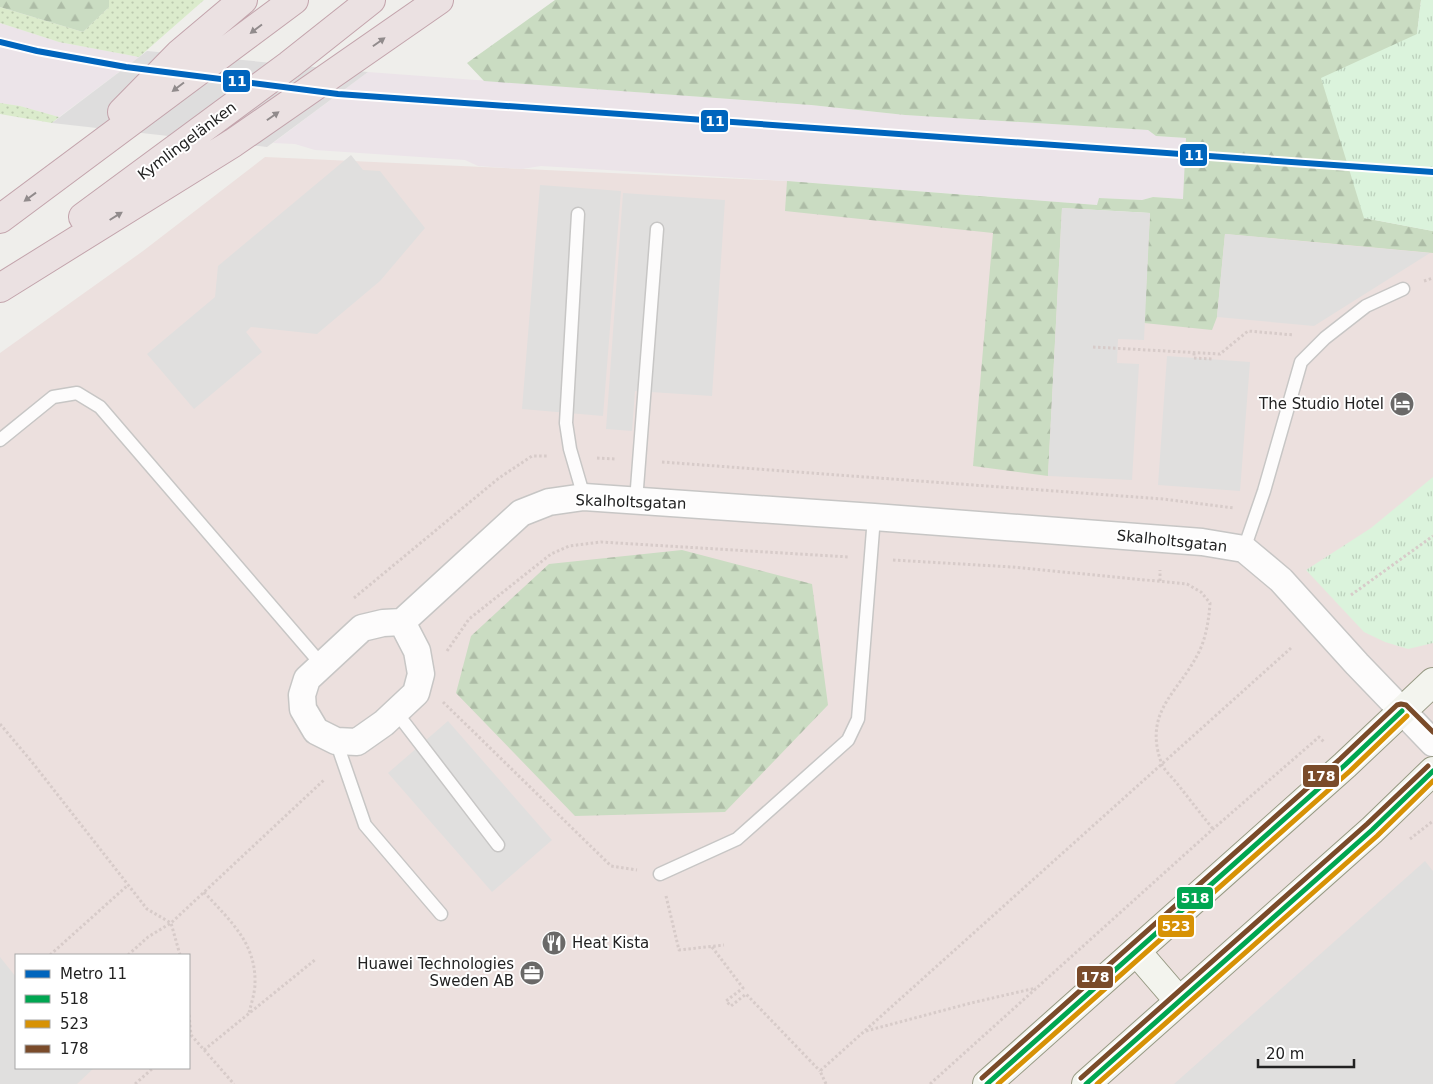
<svg xmlns="http://www.w3.org/2000/svg" width="1433" height="1084" font-family="'DejaVu Sans',sans-serif">
	<defs>
		<pattern id="grass-dots" width="8" height="8" patternUnits="userSpaceOnUse" patternTransform="scale(1.25)"><rect width="8" height="8" fill="#dbebcc"/><path d="M2 2h.1M6 6h.1" fill="none" stroke="#bcc9af" stroke-width="1.8" stroke-linecap="round"/></pattern>
		<pattern id="forest-firs" width="22" height="20" patternUnits="userSpaceOnUse" patternTransform="scale(1.25)"><rect width="22" height="20" fill="#cadcc2"/><path d="M5 1l3.5 6h-7zM16 11l3.5 6h-7z" fill="#adbca6"/></pattern>
		<pattern id="park-tufts" width="24" height="20" patternUnits="userSpaceOnUse" patternTransform="scale(1.25)"><rect width="24" height="20" fill="#dbf3dc"/><path d="M3 7l-1-3M5 7V3M7 7l1-3M15 17l-1-3M17 17v-4M19 17l1-3" fill="none" stroke="#bcd0bc"/></pattern>
	</defs>
	<rect width="100%" height="100%" fill="#efeeeb"/>
	<path fill="#ece0de" fill-rule="evenodd" d="M 265,157 L 787,181 L 1433,242 L 1433,1084 L 0,1084 L 0,353 L 143,251 ZM 16,955 L 189,955 L 189,1068 L 16,1068 Z"/>
	<path fill="#ece4e9" d="M 0,23 L 59,42 L 139,57 L 59,117 L 20,106 L 0,103 Z
		M 368,72 L 811,105 L 905,115 L 1148,130 L 1156,136 L 1186,138 L 1184,199 L 1153,197 L 1142,200 L 1099,198 L 1098,205 L 787,181 L 541,166 L 522,169 L 478,166 L 465,160 L 315,150 L 295,144 L 273,143 Z"/>
	<path fill="url(#grass-dots)" d="M 109,0 L 204,0 L 139,57 L 59,42 L 0,23 L 0,7 L 83,32 L 109,7 Z
		M 0,103 L 20,106 L 59,117 L 52,123 L 0,114 Z"/>
	<path fill="url(#forest-firs)" d="M 0,0 L 109,0 L 109,7 L 83,32 L 0,7 Z
		M 555,0 L 1421,0 L 1417,34 L 1364,218 L 1433,231 L 1433,253 L 1225,234 L 1217,317 L 1212,330 L 1144,323 L 1150,213 L 1062,208 L 1048,476 L 973,466 L 993,233 L 785,211 L 787,181 L 1097,205 L 1099,198 L 1142,200 L 1153,197 L 1183,199 L 1186,138 L 1156,136 L 1148,130 L 905,115 L 811,105 L 484,81 L 467,63 Z
		M 682,550 L 812,584 L 828,705 L 725,812 L 575,816 L 456,693 L 471,636 L 549,564 Z"/>
	<path fill="url(#park-tufts)" d="M 1421,0 L 1433,0 L 1433,231 L 1364,218 L 1321,78 L 1417,34 Z
		M 1433,477 L 1433,643 L 1408,649 L 1385,642 L 1364,632 L 1306,570 L 1371,528 Z"/>
	<path fill="#e0dfde" d="M 351,155 L 363,170 L 380,171 L 425,228 L 380,281 L 317,334 L 251,327 L 246,332 L 262,352 L 194,409 L 147,354 L 215,297 L 218,266 Z
		M 540,185 L 621,191 L 603,416 L 522,409 Z
		M 623,193 L 725,200 L 712,396 L 635,391 L 632,431 L 606,429 Z
		M 1062,208 L 1150,213 L 1144,340 L 1118,339 L 1117,363 L 1139,364 L 1132,480 L 1048,476 Z
		M 1225,234 L 1430,253 L 1314,326 L 1217,317 Z
		M 1167,356 L 1250,362 L 1240,491 L 1158,485 Z
		M 448,721 L 552,840 L 492,892 L 388,773 Z
		M 1425,861 L 1433,871 L 1433,1084 L 1174,1084 Z
		M 0,957 L 16,977 L 16,1068 L 94,1068 L 77,1084 L 0,1084 Z"/>
	<path fill="#dedddd" d="M 147,51 L 368,72 L 267,147 L 52,123 Z"/>
	<g fill="none" stroke-linecap="round" stroke-linejoin="round">
		<defs>
			<path id="lane" d="M 578,214 L 566,423 L 570,449 L 584,497
				M 0,440 L 53,397 L 77,393 L 100,407 L 322,665
				M 636,501 L 657,229
				M 1244,549 L 1264,491 L 1301,362 L 1325,338 L 1366,306 L 1403,289
				M 396,712 L 498,845
				M 336,741 L 365,825 L 441,914
				M 660,874 L 737,839 L 848,740 L 858,719 L 874,517"/>
			<path id="street" d="M 402,622 L 417,651 L 421,674 L 416,693 L 384,723 L 357,742 L 336,741 L 316,731 L 303,709 L 302,695 L 307,679 L 362,628 L 383,623 L 402,622 L 521,513 L 549,502 L 584,497 L 874,517 L 1202,542 L 1244,549 L 1281,580 L 1357,664 L 1433,743"/>
			<path id="secondary" d="M 1136,951 L 1179,1001
				M 987,1084 L 1345,765 L 1433,682
				M 1086,1084 L 1372,830 L 1433,771"/>
			<path id="highway" d="M 122,112 L 179,54 L 243,0
				M 83,217 L 289,65 L 371,0
				M 0,219 L 294,0
				M 0,288 L 233,143 L 439,0"/>
		</defs>
		<use href="#lane" stroke="#c7c6c5" stroke-width="15"/>
		<use href="#street" stroke="#c7c6c5" stroke-width="29"/>
		<use href="#secondary" stroke="#969983" stroke-width="30"/>
		<use href="#highway" stroke="#c3a4ac" stroke-width="30"/>
		<path stroke="#d7cbc9" stroke-width="3" stroke-dasharray="2.5 2.5" stroke-linecap="butt" d="M 1424,281 L 1433,278
			M 1093,347 L 1220,354 L 1248,331 L 1294,335
			M 1194,353 L 1194,358 L 1213,359
			M 597,458 L 616,459
			M 662,462 L 1163,499 L 1234,508
			M 893,560 L 1012,567 L 1187,584 L 1201,592 L 1210,603 C 1209,618 1207,631 1202,645 C 1184,690 1142,707 1161,762 C 1163,769 1170,775 1175,781 C 1188,797 1200,813 1213,829
			M 1160,581 L 1160,570
			M 1351,595 L 1433,536
			M 354,598 L 499,478 L 532,456 L 548,456
			M 447,651 L 469,619 L 551,554 L 569,546 L 601,542 L 849,557
			M 443,702 L 611,866 L 637,870
			M 0,724 L 32,762 L 147,909 L 171,923 L 180,955
			M 1410,839 L 1433,821
			M 204,892 C 229,920 256,942 255,983 C 255,993 251,1004 249,1013
			M 666,896 L 679,950 L 724,945
			M 712,947 L 743,988 L 726,1001 L 731,1006 L 746,994 L 820,1071
			M 50,955 L 128,885
			M 128,955 L 148,937 L 171,923 L 325,779
			M 189,1015 L 191,1035 L 234,1084
			M 866,1031 L 971,1003 L 1036,988
			M 204,1050 L 316,959
			M 135,1084 L 153,1068
			M 826,1084 L 820,1071 L 1291,648
			M 930,1084 L 1213,829 L 1319,737 L 1325,743"/>
		<use href="#lane" stroke="#fdfcfc" stroke-width="12"/>
		<use href="#street" stroke="#fdfcfc" stroke-width="26"/>
		<use href="#secondary" stroke="#f3f4ee" stroke-width="28"/>
		<use href="#highway" stroke="#ebe1e2" stroke-width="28"/>
		<defs>
			<path id="bus-1" d="M 987,1084 L 1345,765 L 1402,711
				M 1086,1084 L 1372,830 L 1433,771"/>
			<path id="bus-2" d="M 998,1084 L 1350,771 L 1407,716
				M 1097,1084 L 1377,836 L 1433,781"/>
			<path id="bus-3" d="M 982,1078 L 1340,759 L 1397,705 L 1401,704 L 1406,705 L 1433,732
				M 1081,1078 L 1367,824 L 1428,766"/>
		</defs>
		<use href="#bus-1" stroke="#fff" stroke-width="9"/>
		<use href="#bus-2" stroke="#fff" stroke-width="9"/>
		<use href="#bus-3" stroke="#fff" stroke-width="9"/>
		<use href="#bus-1" stroke="#00a651" stroke-width="5"/>
		<use href="#bus-2" stroke="#d79205" stroke-width="5"/>
		<use href="#bus-3" stroke="#7a4b2a" stroke-width="5"/>
		<defs>
			<path id="metro-1" d="M 0,42 L 37,51 L 126,67 L 338,94 L 1433,172"/>
		</defs>
		<use href="#metro-1" stroke="#fff" stroke-width="10"/>
		<use href="#metro-1" stroke="#0065bd" stroke-width="6"/>
	</g>
	<defs><path id="oneway-solid" d="M-6-.8H1V-3.2L6.5 0L1 3.2V.8H-6Z" transform="scale(1.25)"/></defs>
	<g fill="#918b8c">
		<use href="#oneway-solid" transform="translate(256 29) rotate(143)"/>
		<use href="#oneway-solid" transform="translate(379 42) rotate(-35)"/>
		<use href="#oneway-solid" transform="translate(178 87) rotate(143)"/>
		<use href="#oneway-solid" transform="translate(273 116) rotate(-35)"/>
		<use href="#oneway-solid" transform="translate(30 197) rotate(144)"/>
		<use href="#oneway-solid" transform="translate(116 216) rotate(-32)"/>
	</g>
	<defs>
		<symbol id="hotel-disc" viewBox="-11 -11 22 22"><circle r="9.5" fill="#6a6968" stroke="#fff"/><path d="M-6-4.5h1.5V1H6V5H4.5V3h-9V5H-6ZM-4 0a1.8 1.8 0 1 1 3.6 0ZM.5 0V-2.5h3Q6-2.5 6 0Z" fill="#fff"/></symbol>
		<symbol id="restaurant-disc" viewBox="-11 -11 22 22"><circle r="9.5" fill="#6a6968" stroke="#fff"/><path d="M-5-6h1v4h1v-4h1v4h1v-4h1v5L-1.5 .5V6h-2V.5L-5-1ZM5-6V6H3V1.5H1.5Q1.5-4 5-6Z" fill="#fff"/></symbol>
		<symbol id="office-disc" viewBox="-11 -11 22 22"><circle r="9.5" fill="#6a6968" stroke="#fff"/><path d="M-6-3h4V-5.5h4V-3h4V5H-6ZM-1-4.5V-3h2v-1.5ZM-6 0V1H6V0Z" fill="#fff"/></symbol>
	</defs>
	<g fill-rule="evenodd">
		<use href="#hotel-disc" x="1388" y="390" width="28" height="28"/>
		<use href="#restaurant-disc" x="540" y="929" width="28" height="28"/>
		<use href="#office-disc" x="518" y="959" width="28" height="28"/>
	</g>
	<g text-anchor="middle" dominant-baseline="central" stroke-width="4" stroke-linejoin="round" paint-order="stroke">
		<g font-size="15" fill="#222" stroke="#fff">
			<text transform="translate(187 141) rotate(-37)">Kymlingelänken</text>
			<text transform="translate(631 502) rotate(2)">Skalholtsgatan</text>
			<text transform="translate(1172 541) rotate(6)">Skalholtsgatan</text>
		</g>
		<g font-size="15" fill="#222" stroke="#fff" text-anchor="end">
			<text x="1384" y="404">The Studio Hotel</text>
			<text x="572" y="943" text-anchor="start">Heat Kista</text>
			<text x="514" y="964">Huawei Technologies<tspan x="514" dy="17">Sweden AB</tspan></text>
		</g>
	</g>
	<g stroke="#fff" stroke-width="2">
		<rect x="222" y="69" width="29" height="24" rx="5" fill="#0065bd"/>
		<rect x="700" y="109" width="29" height="24" rx="5" fill="#0065bd"/>
		<rect x="1179" y="143" width="29" height="24" rx="5" fill="#0065bd"/>
		<rect x="1302" y="764" width="38" height="24" rx="5" fill="#7a4b2a"/>
		<rect x="1176" y="886" width="38" height="24" rx="5" fill="#00a651"/>
		<rect x="1157" y="914" width="38" height="24" rx="5" fill="#d79205"/>
		<rect x="1076" y="965" width="38" height="24" rx="5" fill="#7a4b2a"/>
	</g>
	<g font-size="14" text-anchor="middle" font-weight="bold" fill="#fff">
		<text x="237" y="86">11</text>
		<text x="715" y="126">11</text>
		<text x="1194" y="160">11</text>
		<text x="1321" y="781">178</text>
		<text x="1195" y="903">518</text>
		<text x="1176" y="931">523</text>
		<text x="1095" y="982">178</text>
	</g>
	<rect x="15" y="954" width="175" height="115" fill="#ffffff" stroke="#a7a7a7"/>
	<rect x="25" y="970" width="25" height="8" fill="#0065bd" stroke="#a7a7a7"/>
	<text x="60" y="979" font-size="15" fill="#222222">Metro 11</text>
	<rect x="25" y="995" width="25" height="8" fill="#00a651" stroke="#a7a7a7"/>
	<text x="60" y="1004" font-size="15" fill="#222222">518</text>
	<rect x="25" y="1020" width="25" height="8" fill="#d79205" stroke="#a7a7a7"/>
	<text x="60" y="1029" font-size="15" fill="#222222">523</text>
	<rect x="25" y="1045" width="25" height="8" fill="#7a4b2a" stroke="#a7a7a7"/>
	<text x="60" y="1054" font-size="15" fill="#222222">178</text>
	<path d="M1258 1059v8h96v-8" fill="none" stroke="#222222" stroke-width="2.5"/>
	<text x="1266" y="1059" font-size="15" fill="#222222" stroke="#ffffff" stroke-width="4" paint-order="stroke">20 m</text>
</svg>
